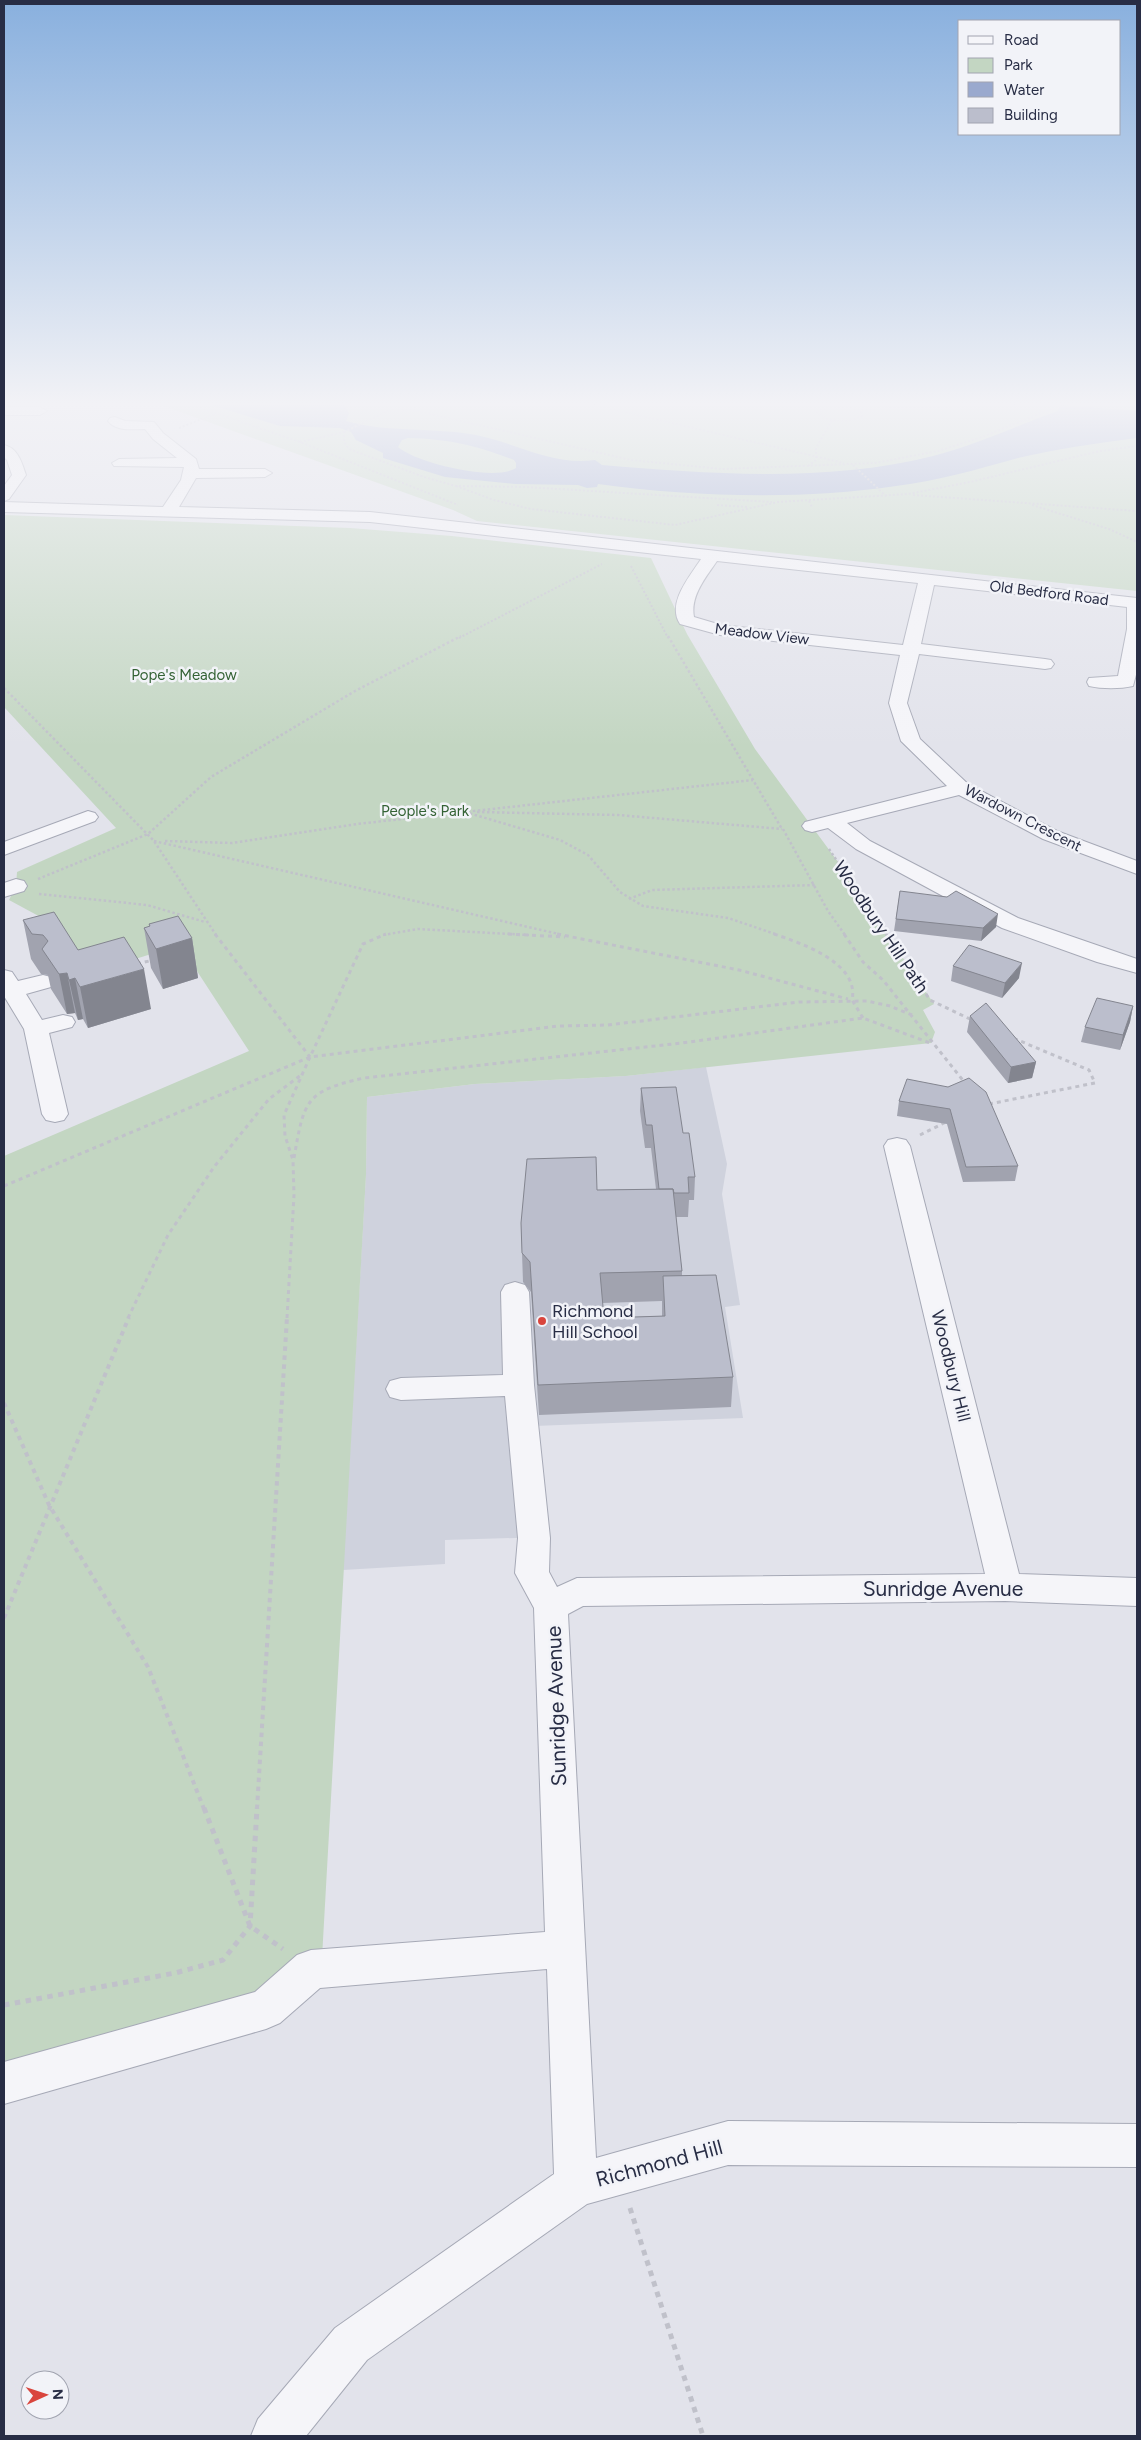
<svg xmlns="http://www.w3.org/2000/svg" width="1141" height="2440" font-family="Figtree,sans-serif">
	<rect width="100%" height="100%" fill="#e2e3eb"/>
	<path fill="#cfd2dd" d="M 706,1067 L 727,1164 L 722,1194 L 740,1305 L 725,1307 L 743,1418 L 534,1426 L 546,1537 L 445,1540 L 445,1564 L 343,1570 L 366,1175 L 367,1097 L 475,1084 L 626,1076 Z"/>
	<path fill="#c3d6c2" d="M 161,405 L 1137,405 L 1137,591 L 477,521 L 453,510 Z
		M 4,515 L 350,528 L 452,536 L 651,558 L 687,634 L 755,749 L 841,866 L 934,1004 L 923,1010 L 935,1032 L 931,1043 L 626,1076 L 475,1084 L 367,1097 L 366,1175 L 322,1958 L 277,2014 L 4,2083 L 4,1156 L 249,1051 L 180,945 L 81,976 L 46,920 L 9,900 L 16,886 L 17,872 L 116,828 L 4,707 Z"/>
	<path fill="#9aa9ce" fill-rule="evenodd" d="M 211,405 L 345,405 L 349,414 L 346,421 C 388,433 433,427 476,435 C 516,443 553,466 595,460 L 602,465 C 712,474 825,483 933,456 C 976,445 1016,426 1058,411 L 1061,405 L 1137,411 L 1137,438 C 1097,443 1057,449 1018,458 C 978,469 938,481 896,486 C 802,500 692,497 598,484 L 597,487 L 587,488 L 578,485 L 515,484 L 445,477 L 383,458 L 383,453 L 356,440 L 351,432 L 340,428 L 280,426 ZM 408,438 C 449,439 475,445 514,460 L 516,463 L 516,468 C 495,482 416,463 398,447 L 402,440 Z"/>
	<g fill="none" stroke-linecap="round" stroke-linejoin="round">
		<defs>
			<path id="minor" d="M 4,407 L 40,407 L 47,411 L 40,415 L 4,415 Z
				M 115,417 L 125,421 L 154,422 L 163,433 L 196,459 L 199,469 L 265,469 L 272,473 L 265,477 L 196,478 L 179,507 L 370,512 L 1137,598 L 1137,671 L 1133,686 C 1120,689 1102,689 1089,686 L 1087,682 L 1089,678 L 1118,676 L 1127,629 L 1127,607 L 934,585 L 921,644 L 1045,659 L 1051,660 L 1054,664 L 1051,668 L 1045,669 L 919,654 L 907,703 L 920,739 L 968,784 L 1057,831 L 1137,861 L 1137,874 L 1043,839 L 959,795 L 847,823 L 870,841 L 1018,918 L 1137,959 L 1137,973 L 1097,962 L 1002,928 L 856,849 L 828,828 L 812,832 L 805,830 L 802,826 L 805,822 L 947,786 L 901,741 L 889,703 L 900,655 L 720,635 L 680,624 C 666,603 691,575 701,559 L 370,522 L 4,512 L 4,502 L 163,507 L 181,480 L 184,467 L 114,466 L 112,463 L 119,459 L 177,458 L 153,439 L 145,429 C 132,429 117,432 108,421 L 110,418 ZM 717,561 L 918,583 L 903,645 L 721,625 L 694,617 C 690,596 706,577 717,561 Z
				M 4,445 C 18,448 22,463 26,475 L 9,499 L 4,501 L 4,486 L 12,475 L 7,460 L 4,457 Z
				M 88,811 L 95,813 L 98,817 L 95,821 L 4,855 L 4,842 Z
				M 16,879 L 24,881 L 27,886 L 24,891 L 4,897 L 4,883 Z
				M 4,970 L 12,972 L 18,981 L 43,975 L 51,977 L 55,982 L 51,987 L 26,994 L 42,1020 L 63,1015 L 72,1017 L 75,1022 L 72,1027 L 49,1033 L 68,1114 L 64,1120 L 55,1122 L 46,1120 L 42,1114 L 24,1029 L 4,996 Z
				M 897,1138 L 906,1140 L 910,1146 L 1019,1574 L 1137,1578 L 1137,1606 L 1005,1601 L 583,1606 L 568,1614 L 596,2158 L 728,2121 L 1137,2124 L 1137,2167 L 728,2165 L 587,2204 L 367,2360 L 306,2436 L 251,2436 L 258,2419 L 335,2328 L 554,2174 L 547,1969 L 320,1988 L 280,2023 L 266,2029 L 4,2104 L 4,2062 L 255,1992 L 297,1955 L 311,1950 L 545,1932 L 534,1608 L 515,1573 L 518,1538 L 505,1396 L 401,1400 L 390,1397 L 386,1389 L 390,1381 L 401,1378 L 503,1375 L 501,1292 L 505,1285 L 515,1282 L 525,1285 L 529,1292 L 534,1385 L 550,1538 L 549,1572 L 557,1587 L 577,1578 L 985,1574 L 884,1146 L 888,1140 Z"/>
		</defs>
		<use href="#minor" stroke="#a6a9b6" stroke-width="2"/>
		<path stroke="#c0c1ca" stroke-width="2" stroke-dasharray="2 2" stroke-linecap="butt" d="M 192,405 L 300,442 L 458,505
			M 391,405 C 398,412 410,410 418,405
			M 594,405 L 844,463
			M 1135,405 L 1137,406
			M 830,406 L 857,409 L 861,411 L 862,416 C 848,423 829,424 817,412 Z
			M 409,409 L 631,460 L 722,469 L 875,463 L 938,451 L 982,437 L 1061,405
			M 857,409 L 1015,405
			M 179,428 L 217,413
			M 344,432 L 394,408
			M 300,442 L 344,432 L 344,442 L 349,449 L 424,477 L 456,486 L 526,487 L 772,502
			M 853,465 L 887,497
			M 808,466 L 816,460 L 816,448 L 832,420
			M 456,486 L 494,500 L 531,509 L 675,525 L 778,502 L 908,494 L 970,482 L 1100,451 L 1137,446
			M 913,495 L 1137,511
			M 809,501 L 812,507
			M 717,505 L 748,507
			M 1032,505 L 1109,529 L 1137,542
			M 631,566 L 668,638
			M 459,638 L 602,564"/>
		<path stroke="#c0c1ca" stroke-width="2.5" stroke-dasharray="2.5 2.5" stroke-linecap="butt" d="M 668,636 L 782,829
			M 4,688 L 154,841 L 216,935
			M 465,812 L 560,840 L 588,855 L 620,892 L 643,906 L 728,918 L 778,935
			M 477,812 L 618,815 L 782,829
			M 783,829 L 828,911 L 845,935
			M 154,841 L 563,935
			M 165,841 L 232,843 L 357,824 L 753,780
			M 829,849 L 887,935
			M 38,879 L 148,834 L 211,777 L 355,691 L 461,636
			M 39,894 L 147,905 L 205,922
			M 629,899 L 652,890 L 815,885
			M 383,935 L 418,929 L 529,935"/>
		<path stroke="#c0c1ca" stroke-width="3" stroke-dasharray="4 4" stroke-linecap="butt" d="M 215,934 L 310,1057
			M 508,934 L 565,937
			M 557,934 L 739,970 L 848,999
			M 774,934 C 801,943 860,963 852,1000 L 863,1018
			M 844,934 L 863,962 L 883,980 L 965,1083
			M 886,934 L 930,1000 L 972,1020
			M 137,964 L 153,960
			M 989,1104 L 1095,1083 L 1089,1070 L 1013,1038
			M 920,1135 L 946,1122
			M 294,1158 C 304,1101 305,1091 364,1078 L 682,1043 L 863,1018 L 930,1043
			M 4,1186 L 310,1057 L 363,944 L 386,934
			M 128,1318 L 168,1235 L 214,1167 L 269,1099 L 301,1075
			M 287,1318 L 294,1195 L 293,1160 L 285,1136 L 284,1115 L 310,1057 L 558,1026 L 608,1025 L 799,1002 L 867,1001 L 890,1006 L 912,1015"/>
		<path stroke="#c0c1ca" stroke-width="4" stroke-dasharray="4.5 4.5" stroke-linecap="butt" d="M 4,1403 L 49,1505 L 148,1667 L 204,1809
			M 4,1618 L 129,1317
			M 257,1809 L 287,1317"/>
		<path stroke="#c0c1ca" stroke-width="5" stroke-dasharray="5.5 5.5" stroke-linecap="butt" d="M 204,1808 L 250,1926 L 283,1949
			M 4,2005 L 175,1973 L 223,1960 L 250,1926 L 257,1808
			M 630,2208 L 703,2436"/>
		<use href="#minor" fill="#f5f5f9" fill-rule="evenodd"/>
	</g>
	<path fill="#a1a3af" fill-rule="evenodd" d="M 900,891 L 996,927 L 981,941 L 894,931 Z
		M 23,920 L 151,1009 L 88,1028 L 83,1019 L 78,1020 L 75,1013 L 67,1014 L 51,989 L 48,975 L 41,974 L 31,959 Z
		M 149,924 L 192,938 L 198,978 L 163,989 L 151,968 L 144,928 L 149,927 Z
		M 953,966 L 1019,978 L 1002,998 L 951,981 Z
		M 1133,1006 L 1130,1022 L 1120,1050 L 1081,1042 L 1085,1027 Z
		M 970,1016 L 1036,1062 L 1032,1078 L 1008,1083 L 967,1032 Z
		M 948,1087 L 1018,1166 L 1015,1181 L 963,1182 L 947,1124 L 897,1116 L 899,1101 Z
		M 641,1088 L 683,1133 L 695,1177 L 694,1200 L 689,1200 L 688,1217 L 676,1217 L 682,1271 L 682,1276 L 733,1377 L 731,1407 L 539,1415 L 531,1292 L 523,1282 L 521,1223 L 597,1190 L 656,1189 L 651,1148 L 645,1148 L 640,1111 ZM 662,1301 L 662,1316 L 604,1318 L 602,1303 Z"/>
	<path fill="#83858f" d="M 998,914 L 996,927 L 981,941 L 983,928 Z
		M 192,938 L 198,978 L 163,989 L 156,949 Z
		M 1022,963 L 1019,978 L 1002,998 L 1005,983 Z
		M 144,969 L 151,1009 L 88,1028 L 80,987 Z
		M 67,973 L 75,1013 L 67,1014 L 59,974 Z
		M 75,978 L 83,1019 L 78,1020 L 69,980 Z
		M 1133,1006 L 1130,1022 L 1120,1050 L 1123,1035 Z
		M 1036,1062 L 1032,1078 L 1008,1083 L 1011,1067 Z"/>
	<path fill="#bbbecc" stroke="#83858f" d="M 900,891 L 947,897 L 956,891 L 998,914 L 983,928 L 896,919 Z
		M 54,912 L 78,950 L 124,937 L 144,969 L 80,987 L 75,978 L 69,980 L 67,973 L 59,974 L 42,949 L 48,941 L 43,935 L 32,934 L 23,920 Z
		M 178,916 L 192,938 L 156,949 L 144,928 L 150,926 L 149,924 Z
		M 969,945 L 1022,963 L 1005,983 L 953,966 Z
		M 1097,998 L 1133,1006 L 1123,1035 L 1085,1027 Z
		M 986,1003 L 1036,1062 L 1011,1067 L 970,1016 Z
		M 969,1078 L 986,1092 L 1018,1166 L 966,1167 L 950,1109 L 899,1101 L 907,1079 L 948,1087 Z
		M 676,1087 L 683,1133 L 689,1133 L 695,1177 L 688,1177 L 689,1193 L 674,1193 L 673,1189 L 659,1189 L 652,1125 L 646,1125 L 641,1088 Z
		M 596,1157 L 597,1190 L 673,1189 L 682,1271 L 600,1273 L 604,1318 L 665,1316 L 663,1276 L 716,1275 L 733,1377 L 538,1385 L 530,1262 L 522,1253 L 521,1223 L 527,1159 Z"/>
	<linearGradient id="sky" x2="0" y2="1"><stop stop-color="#89b0de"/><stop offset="0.54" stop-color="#f2f2f6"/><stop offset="1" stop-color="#f2f2f6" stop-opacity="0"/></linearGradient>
	<rect width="1141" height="747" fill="url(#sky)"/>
	<circle fill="#d9453d" stroke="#f2f3f8" stroke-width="2" cx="542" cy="1321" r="5"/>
	<g text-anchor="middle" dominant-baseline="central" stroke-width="5" stroke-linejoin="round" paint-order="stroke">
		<g font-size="15" fill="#282d45" stroke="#f2f3f8">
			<text transform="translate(1049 593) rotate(7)">Old Bedford Road</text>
			<text transform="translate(762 634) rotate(7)">Meadow View</text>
			<text transform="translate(1023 818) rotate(27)">Wardown Crescent</text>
		</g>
		<g font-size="15" fill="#346235" stroke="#f2f3f8">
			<text x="184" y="675">Pope's Meadow</text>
			<text x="425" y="811">People's Park</text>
		</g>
		<g font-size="18" fill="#282d45" stroke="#f2f3f8">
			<text transform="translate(881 927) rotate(56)">Woodbury Hill Path</text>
			<text transform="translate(951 1366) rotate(76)">Woodbury Hill</text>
		</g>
		<g font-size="18" fill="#282d45" stroke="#f2f3f8" text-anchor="start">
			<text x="552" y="1311">Richmond<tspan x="552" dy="21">Hill School</tspan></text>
		</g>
		<g font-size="21" fill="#282d45" stroke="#f2f3f8">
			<text x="943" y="1588">Sunridge Avenue</text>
			<text transform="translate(556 1706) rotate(-92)">Sunridge Avenue</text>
			<text transform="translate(659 2163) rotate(-15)">Richmond Hill</text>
		</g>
	</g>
	<rect width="1141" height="2440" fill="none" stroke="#282d45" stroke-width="10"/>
	<rect x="958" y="20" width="162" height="115" fill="#f2f3f8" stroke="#a1a4b0"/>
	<rect x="968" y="36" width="25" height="8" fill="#f5f5f9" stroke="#a1a4b0"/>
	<text x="1004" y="45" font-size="15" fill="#282d45">Road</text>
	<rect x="968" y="58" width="25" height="15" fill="#c3d6c2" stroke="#a1a4b0"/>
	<text x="1004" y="70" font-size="15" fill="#282d45">Park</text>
	<rect x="968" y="82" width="25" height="15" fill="#9aa9ce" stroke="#a1a4b0"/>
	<text x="1004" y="95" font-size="15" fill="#282d45">Water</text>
	<rect x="968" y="108" width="25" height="15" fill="#bbbecc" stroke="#a1a4b0"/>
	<text x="1004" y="120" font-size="15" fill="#282d45">Building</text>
	<g transform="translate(45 2395) rotate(87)"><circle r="24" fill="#f2f3f8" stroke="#a1a4b0"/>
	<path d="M0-4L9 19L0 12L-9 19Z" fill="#d9453d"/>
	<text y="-8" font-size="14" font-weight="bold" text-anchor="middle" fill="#282d45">N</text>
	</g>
</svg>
